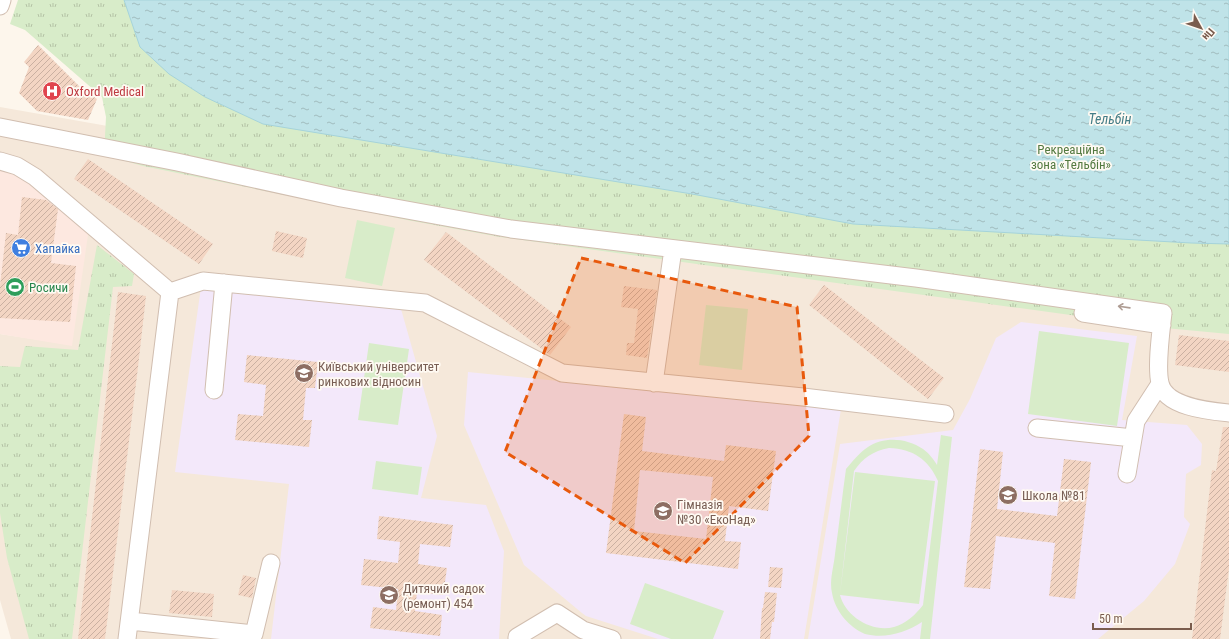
<svg xmlns="http://www.w3.org/2000/svg" width="1229" height="639" font-family="'Roboto Condensed',sans-serif">
	<defs>
		<pattern id="grass-tufts" width="24" height="20" patternUnits="userSpaceOnUse"><rect width="24" height="20" fill="#d8ecc9"/><path d="M3 7l-1-3M5 7V3M7 7l1-3M15 17l-1-3M17 17v-4M19 17l1-3" fill="none" stroke="#b4c2a5"/></pattern>
		<pattern id="water-ripples" width="26" height="14" patternUnits="userSpaceOnUse"><rect width="26" height="14" fill="#bfe3e8"/><path d="M2 4q2-2 4 0t4 0M15 11q2-2 4 0t4 0" fill="none" stroke="#a0bbbe"/></pattern>
		<pattern id="building-hatch" width="6" height="6" patternUnits="userSpaceOnUse"><rect width="6" height="6" fill="#f3d5c3"/><path d="M-1 1l2-2M0 6l6-6M5 7l2-2" fill="none" stroke="#cab0a1"/></pattern>
	</defs>
	<rect width="100%" height="100%" fill="#fdf6ec"/>
	<path fill="#f5e8da" d="M 0,107 L 886,264 L 1229,302 L 1229,639 L 11,639 L 0,600 L 0,334 L 72,345 L 0,168 Z"/>
	<path fill="#fde8e0" d="M 0,168 L 20,172 L 89,228 L 72,346 L 0,334 Z"/>
	<path fill="#f3e8fa" d="M 201,287 L 401,309 L 437,436 L 421,498 L 486,505 L 504,551 L 499,639 L 271,639 L 289,484 L 175,472 Z
		M 1021,322 L 1137,336 L 1122,420 L 1187,425 L 1202,444 L 1201,465 L 1186,474 L 1184,517 L 1190,524 L 1175,564 L 1144,601 L 1098,639 L 808,639 L 840,444 L 953,430 L 970,399 L 996,338 Z
		M 468,372 L 841,409 L 804,639 L 658,639 L 586,616 L 582,613 L 524,565 L 464,425 Z"/>
	<path fill="url(#grass-tufts)" d="M 18,0 L 1229,0 L 1229,334 L 1165,328 L 500,237 L 407,220 L 143,166 L 104,155 L 106,117 L 102,97 L 25,30 L 10,24 Z
		M 97,245 L 134,274 L 132,286 L 113,287 L 72,639 L 29,639 L 7,558 L 0,513 L 0,366 L 20,367 L 25,346 L 78,350 Z"/>
	<path fill="#d8ecc9" fill-rule="evenodd" d="M 357,220 L 395,228 L 382,286 L 345,278 Z
		M 706,305 L 748,309 L 742,370 L 699,365 Z
		M 1039,331 L 1129,343 L 1117,426 L 1028,414 Z
		M 369,343 L 409,349 L 398,425 L 358,420 Z
		M 941,435 L 952,437 L 930,639 L 920,639 L 922,622 C 905,633 885,639 865,634 C 849,627 835,611 832,593 C 829,581 834,566 835,554 C 839,526 842,497 846,469 C 853,461 859,453 868,447 C 884,436 907,438 923,449 C 929,453 934,460 937,465 ZM 889,448 C 913,449 928,459 938,481 L 923,605 C 916,614 906,624 894,627 C 872,633 845,616 840,595 L 919,604 L 935,481 L 855,472 L 840,594 L 854,471 C 863,458 873,451 889,448 Z
		M 376,461 L 422,467 L 418,495 L 372,489 Z
		M 645,583 L 724,611 L 713,639 L 671,639 L 630,624 Z"/>
	<path fill="url(#water-ripples)" stroke="#a5d3da" d="M 124,0 L 1229,0 L 1229,244 L 1191,243 L 853,224 L 692,194 L 263,124 L 205,97 L 169,74 L 140,47 Z"/>
	<path fill="url(#building-hatch)" fill-rule="evenodd" d="M 38,45 L 82,89 L 97,99 L 88,120 L 37,111 L 19,93 L 29,67 L 24,62 Z
		M 88,159 L 213,244 L 199,264 L 74,179 Z
		M 22,197 L 46,200 L 58,209 L 51,263 L 76,266 L 70,322 L 0,318 L 0,286 L 6,233 L 18,235 Z
		M 276,231 L 307,238 L 303,258 L 272,251 Z
		M 446,232 L 571,327 L 550,355 L 424,260 Z
		M 824,285 L 944,378 L 928,399 L 809,305 Z
		M 624,286 L 657,290 L 647,358 L 626,355 L 627,343 L 634,343 L 638,309 L 621,307 Z
		M 118,292 L 146,296 L 138,367 L 105,639 L 78,639 Z
		M 1179,335 L 1229,341 L 1229,372 L 1175,365 Z
		M 247,355 L 318,362 L 315,388 L 306,388 L 303,420 L 312,420 L 309,447 L 235,440 L 238,414 L 263,416 L 266,385 L 244,382 Z
		M 624,414 L 646,417 L 642,451 L 724,461 L 726,445 L 776,451 L 768,511 L 729,506 L 725,541 L 741,542 L 738,569 L 606,553 ZM 640,470 L 713,477 L 706,539 L 634,531 Z
		M 1223,427 L 1229,427 L 1229,568 L 1220,639 L 1192,639 L 1212,470 L 1216,471 Z
		M 980,449 L 1003,452 L 997,509 L 1057,516 L 1064,459 L 1091,462 L 1075,599 L 1049,596 L 1055,543 L 996,536 L 990,589 L 964,587 Z
		M 379,516 L 453,525 L 450,547 L 420,544 L 418,564 L 447,568 L 443,595 L 417,592 L 415,611 L 442,615 L 440,636 L 370,628 L 373,607 L 396,610 L 398,589 L 361,585 L 364,559 L 398,563 L 400,542 L 377,539 Z
		M 770,567 L 783,568 L 781,588 L 768,587 Z
		M 243,575 L 256,578 L 252,598 L 238,595 Z
		M 172,590 L 214,594 L 212,617 L 169,613 Z
		M 765,592 L 777,593 L 774,622 L 772,622 L 770,639 L 760,639 L 762,608 L 763,608 Z"/>
	<g fill="none" stroke-linecap="round" stroke-linejoin="round">
		<defs>
			<path id="minor" d="M 0,6 L 2,0
				M 0,127 L 177,162 L 341,198 L 511,229 L 916,278 L 1163,313 C 1161,331 1156,366 1160,383 C 1165,407 1209,411 1229,413
				M 0,161 L 17,166 L 35,177 L 170,292 L 127,639
				M 170,292 L 203,281 L 425,303 L 562,373 L 803,397 L 945,414
				M 1083,313 L 1162,325
				M 654,383 L 673,249
				M 214,390 L 224,283
				M 1037,428 L 1133,438
				M 1127,474 L 1136,421 L 1160,384
				M 130,621 L 254,634 L 271,563
				M 517,639 L 517,637 L 557,613 L 583,630 L 612,639"/>
		</defs>
		<use href="#minor" stroke="#d1beb0" stroke-width="19"/>
		<use href="#minor" stroke="#fff" stroke-width="17"/>
	</g>
	<defs><path id="oneway-shaft" d="M-6 0H5M1.5-3L5.5 0L1.5 3" fill="none" stroke-width="1.6" stroke-linecap="round" stroke-linejoin="round"/></defs>
	<use stroke="#af9d94" href="#oneway-shaft" transform="translate(1124 307) rotate(-172)"/>
	<path fill="#e8590c" fill-opacity="0.2" stroke="#e8590c" stroke-width="3" stroke-dasharray="8 5" stroke-linejoin="round" d="M 581,258 L 797,307 L 809,436 L 685,563 L 505,452 Z"/>
	<defs>
		<symbol id="hospital-disc" viewBox="-11 -11 22 22"><circle r="9.5" fill="#e0444e" stroke="#fffaf3"/><path d="M-5-5h3v3.5h4V-5h3V5h-3V1.5h-4V5h-3Z" fill="#fff"/></symbol>
		<symbol id="supermarket-disc" viewBox="-11 -11 22 22"><circle r="9.5" fill="#3f7fe0" stroke="#fffaf3"/><path d="M-6-5.5h2.5l.6 2H6L4.5 2H-2.5L-4.4-4H-6ZM-1.5 3.2a1.3 1.3 0 1 0 .1 0ZM3 3.2a1.3 1.3 0 1 0 .1 0Z" fill="#fff"/></symbol>
		<symbol id="stadium-disc" viewBox="-11 -11 22 22"><circle r="9.5" fill="#2e9e5b" stroke="#fffaf3"/><path d="M0-5a6.5 5 0 1 0 0 10a6.5 5 0 1 0 0-10ZM-3.5-1.8h7v3.6h-7Z" fill="#fff"/></symbol>
		<symbol id="university-disc" viewBox="-11 -11 22 22"><circle r="9.5" fill="#8d6e63" stroke="#fffaf3"/><path d="M0-5L7-2L0 1L-7-2ZM-4 1L0 2.5L4 1V4Q0 6-4 4Z" fill="#fff"/></symbol>
		<symbol id="school-disc" viewBox="-11 -11 22 22"><circle r="9.5" fill="#8d6e63" stroke="#fffaf3"/><path d="M0-5L7-2L0 1L-7-2ZM-4 1L0 2.5L4 1V4Q0 6-4 4Z" fill="#fff"/></symbol>
	</defs>
	<g fill-rule="evenodd">
		<use href="#hospital-disc" x="41" y="80" width="22" height="22"/>
		<use href="#supermarket-disc" x="10" y="237" width="22" height="22"/>
		<use href="#stadium-disc" x="4" y="276" width="22" height="22"/>
		<use href="#university-disc" x="293" y="362" width="22" height="22"/>
		<use href="#school-disc" x="997" y="484" width="22" height="22"/>
		<use href="#school-disc" x="652" y="500" width="22" height="22"/>
		<use href="#school-disc" x="378" y="584" width="22" height="22"/>
	</g>
	<g text-anchor="middle" dominant-baseline="central" stroke-width="3.5" stroke-linejoin="round" paint-order="stroke">
		<g font-size="13" fill="#be3a42" stroke="#fffaf3" text-anchor="start">
			<text x="66" y="91">Oxford Medical</text>
		</g>
		<g font-size="13" fill="#537a41" stroke="#fffaf3">
			<text x="1071" y="149">Рекреаційна<tspan x="1071" dy="15">зона «Тельбін»</tspan></text>
		</g>
		<g font-size="13" fill="#366cbe" stroke="#fffaf3" text-anchor="start">
			<text x="35" y="248">Хапайка</text>
		</g>
		<g font-size="13" fill="#27864d" stroke="#fffaf3" text-anchor="start">
			<text x="29" y="287">Росичи</text>
		</g>
		<g font-size="13" fill="#785e54" stroke="#fffaf3" text-anchor="start">
			<text x="318" y="366">Київський університет<tspan x="318" dy="15">ринкових відносин</tspan></text>
			<text x="1022" y="495">Школа №81</text>
			<text x="677" y="504">Гімназія<tspan x="677" dy="15">№30 «ЕкоНад»</tspan></text>
			<text x="403" y="588">Дитячий садок<tspan x="403" dy="15">(ремонт) 454</tspan></text>
		</g>
		<g font-size="14" font-style="italic" fill="#437c86" stroke="#fffaf3">
			<text x="1110" y="119">Тельбін</text>
		</g>
	</g>
	<g transform="translate(1201 28) rotate(130)" stroke="#fffaf3" stroke-width="3" paint-order="stroke">
	<path d="M0-3L7 15L0 10L-7 15Z" fill="#7a5c4d"/>
	<text y="-6" font-size="11" font-weight="bold" text-anchor="middle" fill="#7a5c4d">Пн</text>
	</g>
	<path d="M1093 623v6h98v-6" fill="none" stroke="#7a5c4d" stroke-width="2"/>
	<text x="1099" y="623" font-size="12" fill="#7a5c4d" stroke="#fffaf3" stroke-width="3" paint-order="stroke">50 m</text>
</svg>
